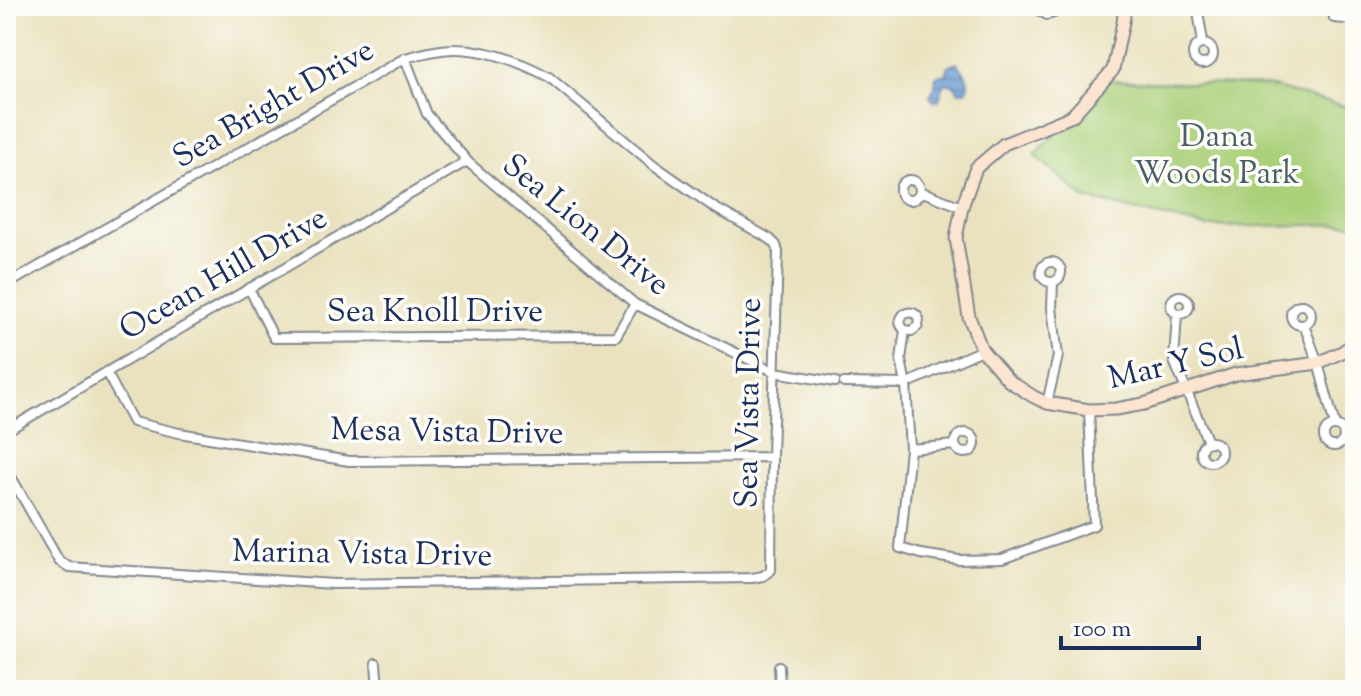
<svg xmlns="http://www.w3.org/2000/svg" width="1361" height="696" font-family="'Sorts Mill Goudy',serif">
	<defs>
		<pattern id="water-rules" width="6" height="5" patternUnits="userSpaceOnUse" patternTransform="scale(2)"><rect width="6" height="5" fill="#6b9dd6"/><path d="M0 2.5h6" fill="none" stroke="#5780b1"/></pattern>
	</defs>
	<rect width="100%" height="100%" fill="#fdfcf7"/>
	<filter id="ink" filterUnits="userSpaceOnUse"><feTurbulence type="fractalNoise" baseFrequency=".0125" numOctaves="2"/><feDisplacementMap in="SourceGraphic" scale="16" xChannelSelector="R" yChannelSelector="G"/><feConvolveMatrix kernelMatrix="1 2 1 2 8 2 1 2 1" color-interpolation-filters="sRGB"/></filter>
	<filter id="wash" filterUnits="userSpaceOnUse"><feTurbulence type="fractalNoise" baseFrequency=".006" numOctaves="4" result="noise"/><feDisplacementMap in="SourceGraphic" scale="32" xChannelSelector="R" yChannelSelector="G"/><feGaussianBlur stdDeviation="1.8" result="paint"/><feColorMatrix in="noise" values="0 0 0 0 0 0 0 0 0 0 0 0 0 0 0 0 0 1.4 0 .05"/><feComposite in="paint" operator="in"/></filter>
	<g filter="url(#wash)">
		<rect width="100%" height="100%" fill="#eae2bf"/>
		<path fill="#aad07a" stroke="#62806c" stroke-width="2" d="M 1104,80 L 1268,86 L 1355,109 L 1355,224 L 1207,227 L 1084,198 L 1035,155 Z"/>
		<path fill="url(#water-rules)" stroke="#43669a" stroke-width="2" d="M 953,63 L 957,63 C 963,70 972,83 966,91 L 959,92 L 953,84 L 944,84 L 939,100 L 933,101 L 930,95 L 935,87 L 936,76 L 947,74 L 948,66 Z"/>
	</g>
	<g filter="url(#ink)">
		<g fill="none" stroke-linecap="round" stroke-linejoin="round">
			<defs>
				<path id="street" d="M 1039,6 L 1041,12 L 1047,15 L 1054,13 L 1058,6
					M 1197,6 L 1202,36 L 1200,44
					M 1334,18 L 1355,20
					M1193 54a10 10 0 1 1 20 0a10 10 0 1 1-20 0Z
					M 405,58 L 427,114 L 469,163 L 635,304 L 775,372 L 835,382
					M900 190a10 10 0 1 1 20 0a10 10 0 1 1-20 0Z
					M 920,191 L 962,207
					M1041 272a10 10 0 1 1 20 0a10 10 0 1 1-20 0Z
					M 6,285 L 405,58 C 421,54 437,49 454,49 C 487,49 521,62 549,77 L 654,165 L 715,208 L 770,239 L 776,245 L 778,252 L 772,457 L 771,570 L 763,576 L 752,578 L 334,584 L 69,567 L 59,561 L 6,468
					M 249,288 L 274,338 L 616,336 L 635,304
					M1171 305a9 9 0 1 1 18 0a9 9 0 1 1-18 0Z
					M1291 315a10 10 0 1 1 20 0a10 10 0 1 1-20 0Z
					M 1177,314 L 1174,361 L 1208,442
					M 1304,325 L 1318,363 L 1335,426
					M 905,330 L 912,331 L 918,326 L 919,319 C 916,312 910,311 904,314 C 899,320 899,325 905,330 L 901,360 L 906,384 L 910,449 L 900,548 L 921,554 L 959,560 L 1002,559 L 1094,525 L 1089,410
					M 106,372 L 133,422 L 179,433 L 349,461 L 772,457
					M 844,383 L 906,384 L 982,350
					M 1047,403 L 1058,356 L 1052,308 L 1053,282
					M1324 436a10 10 0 1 1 20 0a10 10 0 1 1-20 0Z
					M 6,431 L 467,161
					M955 443a10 10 0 1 1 20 0a10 10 0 1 1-20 0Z
					M1201 452a10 10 0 1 1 20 0a10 10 0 1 1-20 0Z
					M 910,449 L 955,445
					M 376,663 L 378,690
					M 779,666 L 780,690"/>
				<path id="secondary" d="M 1122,6 L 1124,17 L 1113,70 L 1072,116 L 1004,144 L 976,168 L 962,207 L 956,238 L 969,317 L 982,350 L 1009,381 L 1034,397 L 1047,403 L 1089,410 L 1116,409 L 1144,404 L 1236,374 L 1318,363 L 1342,352 L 1355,343"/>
			</defs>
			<use href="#street" stroke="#82888e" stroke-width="12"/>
			<use href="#secondary" stroke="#82888e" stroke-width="15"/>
			<use href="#street" stroke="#fff" stroke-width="8"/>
			<use href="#secondary" stroke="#fce5d0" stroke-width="11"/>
		</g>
	</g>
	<g text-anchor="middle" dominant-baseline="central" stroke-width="7" stroke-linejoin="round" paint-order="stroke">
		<g font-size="32" fill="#1b2f5e" stroke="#fdfcf7">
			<text transform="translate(274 105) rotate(-30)">Sea Bright Drive</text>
			<text transform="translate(585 226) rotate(39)">Sea Lion Drive</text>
			<text transform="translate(224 275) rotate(-30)">Ocean Hill Drive</text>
			<text x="435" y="313">Sea Knoll Drive</text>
			<text transform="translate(1176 365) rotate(-13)">Mar Y Sol</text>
			<text transform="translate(750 403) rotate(-89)">Sea Vista Drive</text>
			<text transform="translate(447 433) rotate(1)">Mesa Vista Drive</text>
			<text transform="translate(362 555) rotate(1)">Marina Vista Drive</text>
		</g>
		<g font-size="32" fill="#465f66" stroke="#fdfcf7">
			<text x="1217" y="138">Dana<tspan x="1217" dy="37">Woods Park</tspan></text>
		</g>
	</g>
	<rect width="1361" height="696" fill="none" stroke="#fdfcf7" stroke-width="32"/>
	<path d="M1061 636v12h138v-12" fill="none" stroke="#1b2f5e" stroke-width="4"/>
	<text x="1073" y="636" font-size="24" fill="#1b2f5e" stroke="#fdfcf7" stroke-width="6" paint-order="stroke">100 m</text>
</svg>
